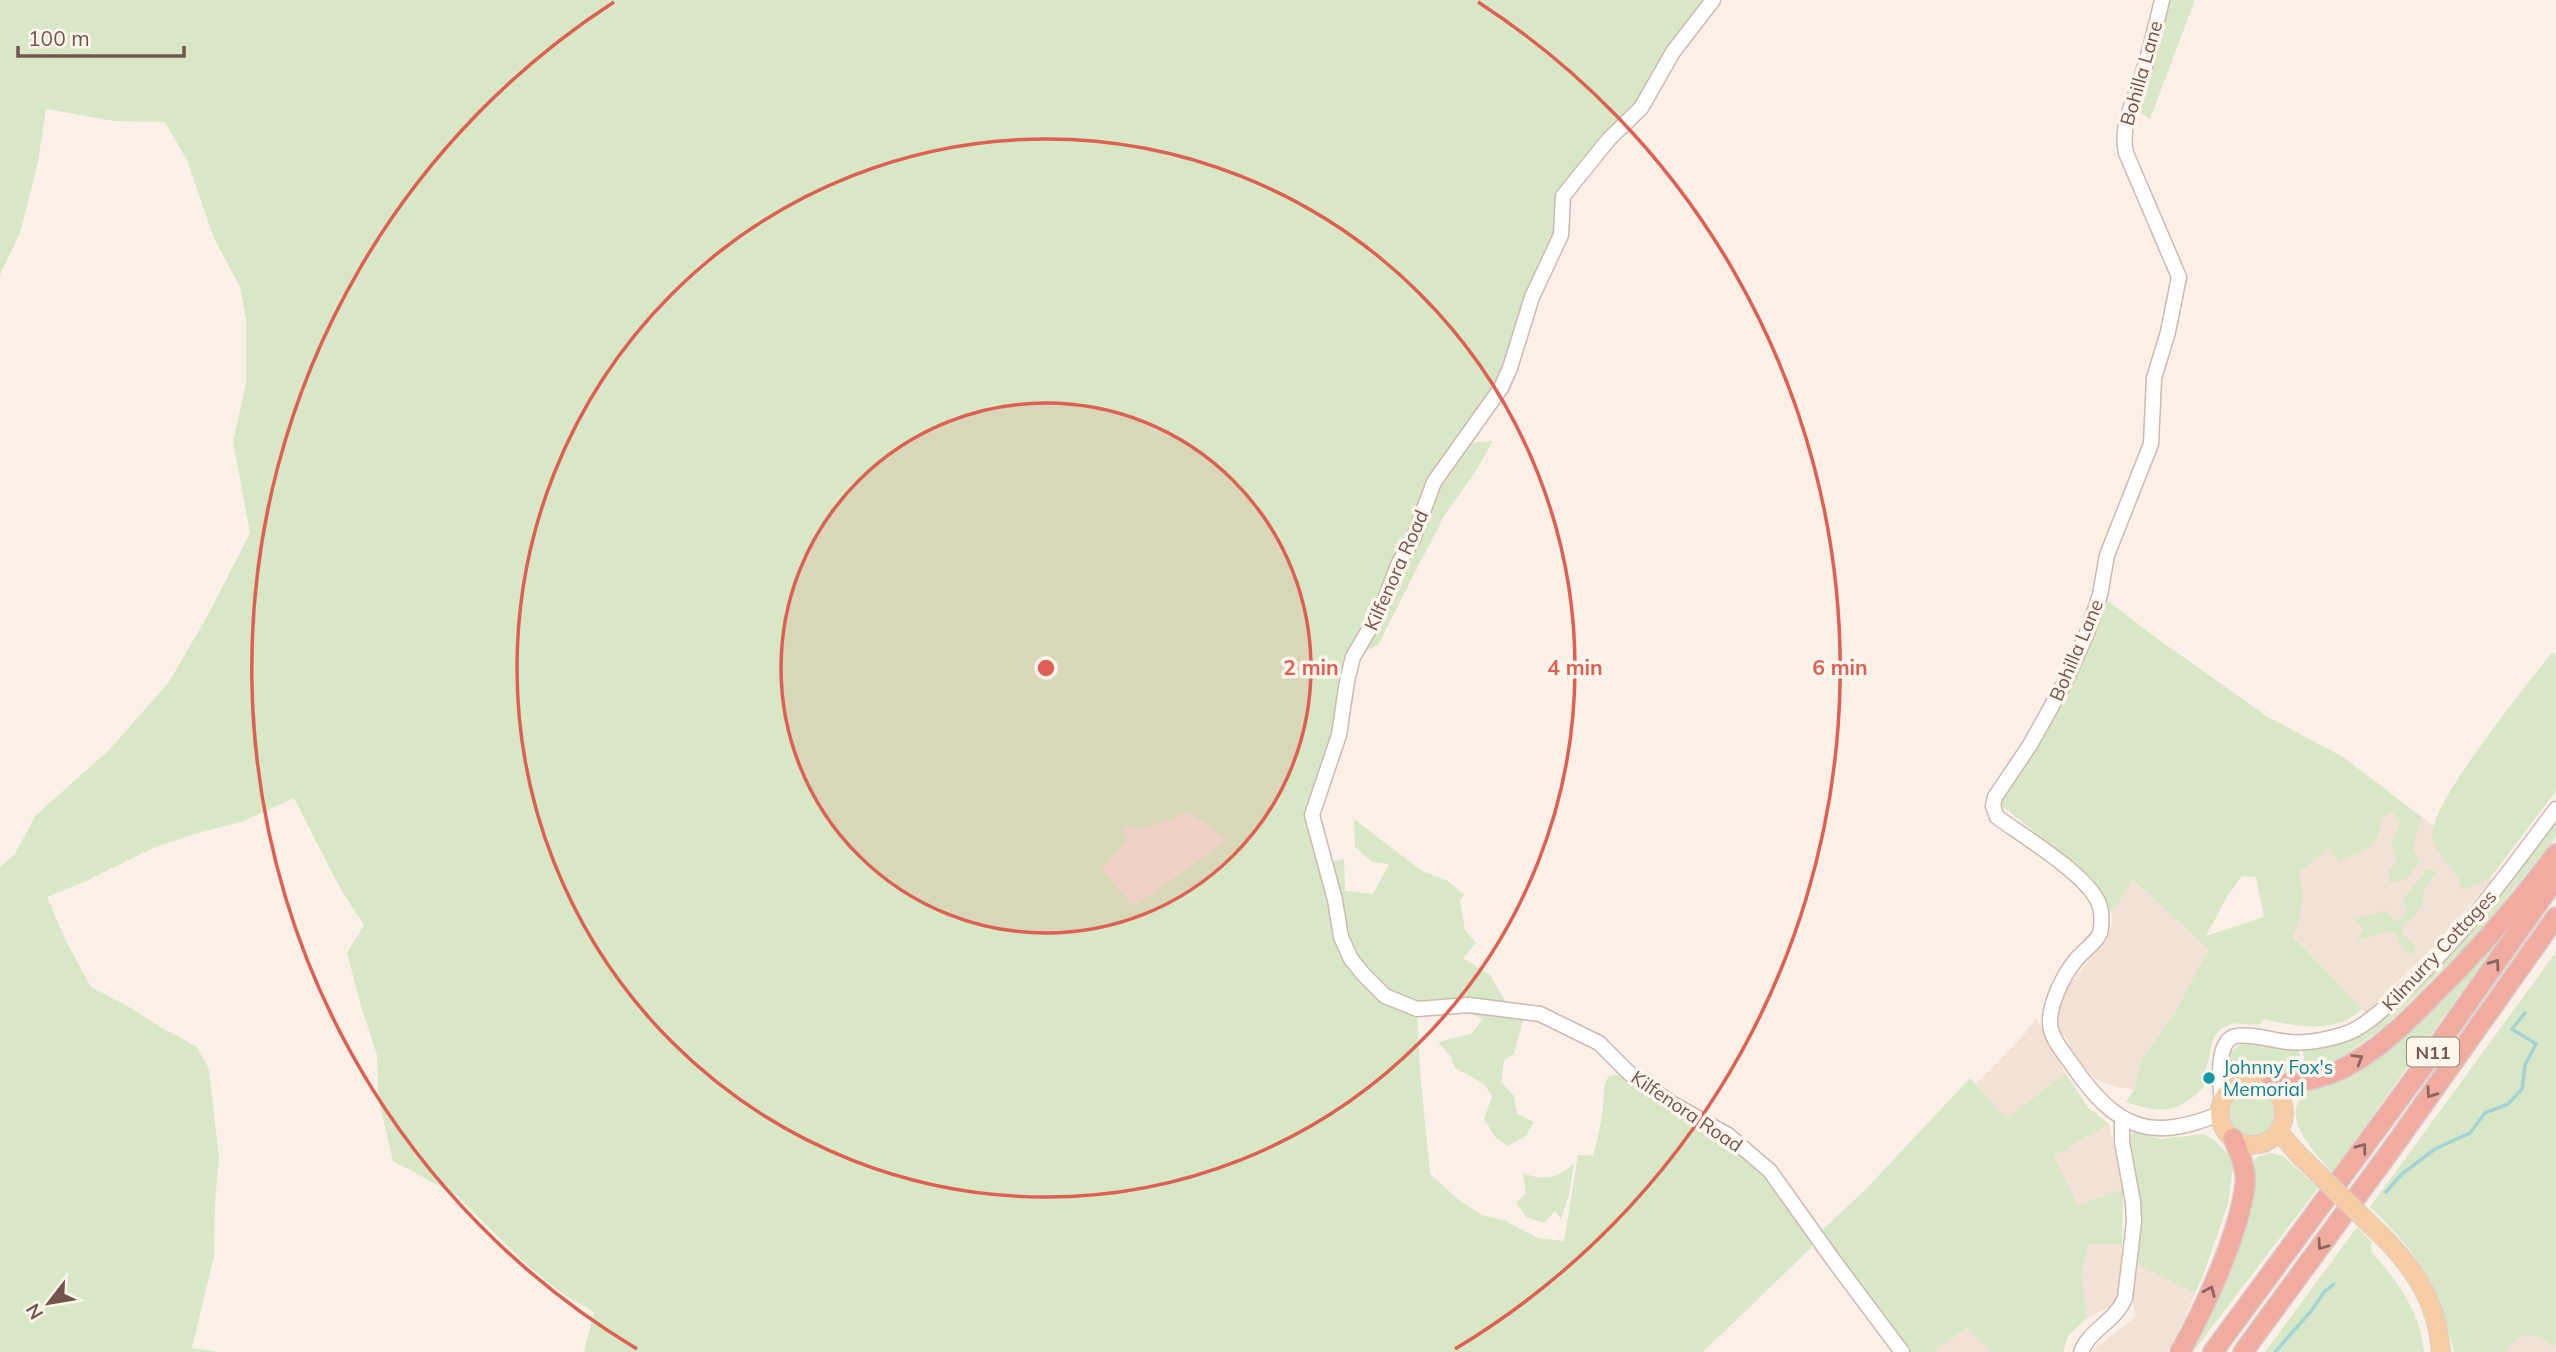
<svg xmlns="http://www.w3.org/2000/svg" width="2556" height="1352" font-family="Mulish,sans-serif">
	<rect width="100%" height="100%" fill="#fbf0e7"/>
	<path fill="#f2e1d5" d="M 2343,757 L 2434,826 L 2432,832 L 2492,880 L 2428,952 L 2365,1013 L 2293,935 L 2274,908 Z
		M 1189,812 L 1228,840 L 1134,906 L 1102,870 L 1126,838 L 1120,829 L 1146,828 Z
		M 2132,880 L 2210,949 L 2175,1013 L 2142,1059 L 2134,1090 L 2106,1084 L 2095,1078 L 2083,1066 L 2069,1046 L 2069,1041 L 2064,1035 L 2058,1033 L 2054,1021 L 2061,995 L 2104,942 L 2112,925 L 2112,913 Z
		M 2036,1018 L 2065,1073 L 2007,1120 L 1976,1084 L 2023,1036 Z
		M 2109,1124 L 2123,1189 L 2078,1207 L 2054,1156 Z
		M 2088,1244 L 2122,1244 L 2118,1297 L 2115,1304 L 2087,1318 L 2082,1274 Z
		M 2133,1262 L 2195,1293 L 2184,1320 L 2167,1352 L 2091,1352 L 2135,1317 L 2130,1275 Z
		M 1967,1328 L 1991,1352 L 1933,1352 Z
		M 2531,1334 L 2543,1338 L 2556,1348 L 2556,1352 L 2505,1352 L 2512,1343 L 2521,1337 Z"/>
	<path fill="#d8e8c6" fill-rule="evenodd" d="M 0,0 L 1713,0 L 1658,82 L 1568,188 L 1562,226 L 1510,368 L 1462,443 L 1493,441 L 1475,472 L 1444,516 L 1378,645 L 1353,657 L 1312,815 L 1341,937 L 1364,975 L 1417,1009 L 1420,1071 L 1430,1174 L 1459,1200 L 1482,1215 L 1506,1221 L 1538,1238 L 1564,1241 L 1578,1155 L 1593,1156 C 1599,1136 1602,1117 1604,1096 C 1604,1091 1604,1084 1607,1079 C 1612,1072 1620,1075 1627,1077 C 1688,1115 1750,1150 1793,1210 C 1801,1221 1812,1233 1812,1247 L 1703,1352 L 584,1352 L 594,1312 L 563,1294 L 526,1264 L 456,1195 L 393,1161 L 379,1101 L 377,1055 L 361,1006 L 347,953 L 364,925 L 341,890 L 294,798 L 241,822 L 201,832 L 153,848 L 84,882 L 47,897 L 67,943 L 91,987 L 131,1008 L 159,1026 L 197,1047 L 209,1070 L 219,1157 L 215,1202 L 214,1256 L 192,1348 L 219,1352 L 0,1352 L 0,867 L 15,854 L 35,816 L 109,750 L 169,682 L 209,613 L 250,533 L 233,442 L 246,383 L 246,319 L 240,287 L 213,236 L 187,160 L 165,122 L 114,121 L 46,109 L 38,162 L 20,233 L 0,275 ZM 1189,812 L 1227,840 L 1134,906 L 1102,870 L 1127,838 L 1121,829 L 1146,828 Z
		M 2160,0 L 2195,0 L 2150,119 L 2136,110 Z
		M 2107,600 L 2155,637 L 2268,717 L 2343,757 L 2421,817 L 2413,849 L 2420,862 L 2406,879 L 2390,883 L 2388,871 L 2396,860 L 2392,841 L 2400,824 L 2393,812 L 2382,817 C 2378,850 2366,849 2339,862 L 2330,848 L 2299,872 C 2305,894 2302,915 2293,936 L 2362,1009 C 2337,1035 2294,1026 2263,1019 L 2262,1023 C 2252,1027 2243,1022 2233,1024 C 2208,1030 2213,1048 2207,1065 C 2205,1073 2203,1078 2204,1087 C 2176,1115 2162,1113 2126,1102 L 2134,1090 L 2142,1059 L 2175,1013 L 2209,949 L 2133,880 L 2112,913 L 2078,866 L 2002,806 L 2001,800 L 2038,742 L 2077,673 ZM 2242,876 L 2256,877 L 2264,917 L 2206,936 L 2227,897 Z
		M 2552,652 L 2556,655 L 2556,791 L 2490,878 L 2463,890 C 2459,870 2433,854 2432,835 C 2432,800 2528,684 2552,652 Z
		M 1354,819 L 1422,871 L 1448,881 L 1464,895 L 1460,900 L 1465,930 L 1476,943 L 1463,958 L 1490,975 L 1508,1006 L 1423,1007 L 1387,992 L 1368,975 L 1343,939 L 1330,866 L 1332,862 L 1344,859 L 1345,891 L 1373,894 L 1389,864 L 1372,862 L 1355,847 Z
		M 2556,819 L 2556,837 L 2473,939 L 2386,1025 L 2337,1061 L 2305,1071 L 2303,1049 L 2353,1038 Z
		M 2427,869 L 2437,872 L 2424,889 L 2423,903 L 2412,919 L 2402,926 L 2403,935 L 2414,944 L 2416,952 L 2408,954 L 2399,943 L 2396,933 L 2384,932 L 2357,941 L 2364,928 L 2353,920 L 2385,911 L 2397,922 L 2407,912 L 2402,901 Z
		M 2514,916 L 2502,936 L 2332,1172 C 2305,1144 2269,1101 2326,1083 Z
		M 2556,952 L 2556,1348 C 2535,1332 2522,1329 2505,1352 L 2454,1352 C 2439,1285 2419,1255 2370,1207 Z
		M 1463,1011 L 1524,1016 L 1514,1054 L 1504,1060 L 1501,1082 L 1514,1096 L 1517,1114 L 1534,1122 L 1526,1136 L 1508,1146 L 1496,1138 L 1484,1119 L 1492,1096 L 1484,1084 L 1455,1068 L 1451,1057 L 1438,1042 L 1471,1034 L 1483,1019 Z
		M 2249,1044 L 2299,1049 L 2302,1073 C 2280,1075 2259,1071 2238,1072 L 2230,1062 L 2229,1054 L 2239,1045 Z
		M 2065,1073 L 2088,1107 L 2109,1124 L 2054,1156 L 2078,1206 L 2123,1189 L 2122,1244 L 2088,1244 L 2082,1274 L 2087,1318 L 2068,1336 L 2063,1352 L 1991,1352 L 1967,1328 L 1933,1352 L 1907,1352 L 1862,1292 L 1821,1231 L 1865,1190 L 1970,1078 L 2007,1119 Z
		M2230 1113a22 22 0 1 1 44 0a22 22 0 1 1-44 0Z
		M 2134,1132 L 2161,1139 L 2204,1134 L 2213,1139 L 2229,1155 L 2233,1168 L 2228,1204 L 2202,1278 L 2195,1293 L 2133,1262 L 2142,1221 L 2130,1135 Z
		M 2271,1153 L 2283,1156 L 2318,1188 L 2193,1352 L 2187,1352 L 2250,1185 C 2252,1166 2249,1156 2271,1153 Z
		M 1574,1163 L 1569,1195 L 1561,1219 L 1555,1211 L 1544,1223 L 1526,1217 L 1516,1202 L 1526,1194 L 1523,1173 C 1543,1181 1558,1179 1574,1163 Z
		M 2357,1227 L 2372,1242 L 2371,1251 C 2397,1281 2420,1310 2424,1352 L 2265,1352 Z"/>
	<g fill="none" stroke-linecap="round" stroke-linejoin="round">
		<path stroke="#a3d3d5" stroke-width="3.5" d="M 2386,1192 L 2402,1174 L 2435,1149 L 2470,1133 L 2485,1113 L 2508,1104 L 2522,1089 L 2525,1065 L 2536,1044 L 2512,1029 L 2525,1013
			M 2275,1352 L 2312,1310 L 2324,1292 L 2334,1284"/>
		<defs>
			<path id="minor" d="M 1713,0 L 1673,52 L 1641,108 L 1609,139 L 1563,196 L 1561,235 L 1532,297 L 1510,368 L 1501,388 L 1434,482 L 1413,539 L 1399,563 L 1381,609 L 1353,657 L 1347,681 L 1339,735 L 1312,815 L 1335,900 L 1341,937 L 1351,959 L 1364,975 L 1385,996 L 1417,1009 L 1469,1005 L 1540,1014 L 1599,1043 L 1629,1073 L 1673,1104 L 1728,1135 L 1770,1171 L 1834,1261 L 1902,1352
				M 2162,0 C 2156,26 2149,54 2141,79 C 2133,104 2120,126 2126,153 L 2179,277 L 2168,332 L 2154,378 L 2151,444 L 2107,555 L 2100,595 L 2087,633 L 2065,682 L 2030,745 L 1995,797 L 1993,806 L 1997,817 C 2023,836 2093,878 2100,907 C 2102,914 2102,926 2100,933 C 2096,943 2082,952 2075,961 C 2063,976 2049,1004 2050,1024 C 2051,1039 2065,1054 2073,1066 C 2115,1127 2150,1144 2221,1113
				M 2222,1060 L 2238,1085
				M 2222,1105 C 2221,1088 2215,1049 2231,1038 C 2242,1031 2276,1041 2289,1042 C 2306,1044 2325,1040 2342,1035 C 2361,1029 2375,1016 2390,1003 C 2455,947 2505,877 2556,809
				M 2081,1352 C 2090,1329 2116,1321 2125,1298 L 2134,1222 L 2133,1202 L 2122,1142 L 2122,1118"/>
			<path id="major" d="M2220 1113a32 32 0 1 1 64 0a32 32 0 1 1-64 0Z
				M 2278,1131 L 2299,1155
				M 2383,1237 C 2416,1270 2438,1305 2441,1352"/>
			<path id="highway" d="M 2270,1086 C 2295,1083 2319,1080 2342,1069 C 2377,1051 2406,1023 2433,995 C 2478,951 2518,904 2556,854
				M 2180,1352 C 2205,1308 2239,1234 2245,1185 C 2247,1168 2239,1153 2233,1138
				M 2213,1352 L 2419,1072 L 2556,878
				M 2243,1352 L 2391,1150 L 2556,917"/>
		</defs>
		<use href="#minor" stroke="#ceb9b0" stroke-width="17"/>
		<use href="#major" stroke="#d8cfcd" stroke-width="20"/>
		<use href="#highway" stroke="#d8cfcd" stroke-width="22"/>
		<use href="#minor" stroke="#fff" stroke-width="14"/>
		<use href="#major" stroke="#f5cca3" stroke-width="18"/>
		<use href="#highway" stroke="#f1aca1" stroke-width="19"/>
		<defs>
			<path id="major-bridge" d="M 2299,1155 L 2383,1237"/>
		</defs>
		<use href="#major-bridge" stroke="#d8cfcd" stroke-width="20" stroke-linecap="butt"/>
		<use href="#major-bridge" stroke="#f5cca3" stroke-width="18"/>
	</g>
	<defs><path id="oneway-chevron" d="M-2-3.5L2.5 0L-2 3.5" fill="none" stroke-width="1.6" stroke-linecap="round" stroke-linejoin="round" transform="scale(1.75)"/></defs>
	<g stroke="#8c665e">
		<use href="#oneway-chevron" transform="translate(2495 964) rotate(-55)"/>
		<use href="#oneway-chevron" transform="translate(2358 1059) rotate(-31)"/>
		<use href="#oneway-chevron" transform="translate(2431 1093) rotate(125)"/>
		<use href="#oneway-chevron" transform="translate(2362 1148) rotate(-53)"/>
		<use href="#oneway-chevron" transform="translate(2322 1245) rotate(126)"/>
		<use href="#oneway-chevron" transform="translate(2210 1291) rotate(-66)"/>
	</g>
	<circle cx="1046" cy="668" r="265" fill="#dd6053" fill-opacity=".12"/>
	<g fill="none" stroke="#dd6053" stroke-width="3.5">
		<circle cx="1046" cy="668" r="265"/>
		<circle cx="1046" cy="668" r="529"/>
		<path d="M637 1349A794 794 0 0 1 614 2M1478 2A794 794 0 0 1 1455 1349"/>
	</g>
	<circle fill="#0f9aa8" stroke="#fef5ed" stroke-width="2.5" cx="2209" cy="1078" r="7"/>
	<g text-anchor="middle" dominant-baseline="central" stroke-width="7" stroke-linejoin="round" paint-order="stroke">
		<rect fill="#fef5ed" stroke="#9d857d" stroke-width="2" x="2407" y="1037.5" width="52" height="29" rx="5"/>
		<g font-size="18" font-weight="bold" fill="#73554d">
			<text x="2433" y="1052">N11</text>
		</g>
		<g font-size="19" fill="#73554d" stroke="#fef5ed">
			<text transform="translate(2141 73) rotate(-74)">Bohilla Lane</text>
			<text transform="translate(1396 570) rotate(-66)">Kilfenora Road</text>
			<text transform="translate(2076 650) rotate(-67)">Bohilla Lane</text>
			<text transform="translate(2439 950) rotate(-47)">Kilmurry Cottages</text>
			<text transform="translate(1687 1111) rotate(34)">Kilfenora Road</text>
		</g>
		<g font-size="19" fill="#0d838f" stroke="#fef5ed" text-anchor="start">
			<text x="2223" y="1067">Johnny Fox's<tspan x="2223" dy="22">Memorial</tspan></text>
		</g>
	</g>
	<circle cx="1046" cy="668" r="10" fill="#dd6053" stroke="#fef5ed" stroke-width="3.5"/>
	<g font-size="21" text-anchor="middle" font-weight="bold" fill="#dd6053" stroke="#fef5ed" stroke-width="7" stroke-linejoin="round" paint-order="stroke">
		<text x="1311" y="675">2 min</text>
		<text x="1575" y="675">4 min</text>
		<text x="1840" y="675">6 min</text>
	</g>
	<g transform="translate(49 1303) rotate(239)" stroke="#fef5ed" stroke-width="5" paint-order="stroke">
	<path d="M0-5L12 26L0 18L-12 26Z" fill="#73554d"/>
	<text y="-10" font-size="19" font-weight="bold" text-anchor="middle" fill="#73554d">N</text>
	</g>
	<path d="M18 46v10h166v-10" fill="none" stroke="#73554d" stroke-width="3.5"/>
	<text x="28" y="46" font-size="21" fill="#73554d" stroke="#fef5ed" stroke-width="5" paint-order="stroke">100 m</text>
</svg>
